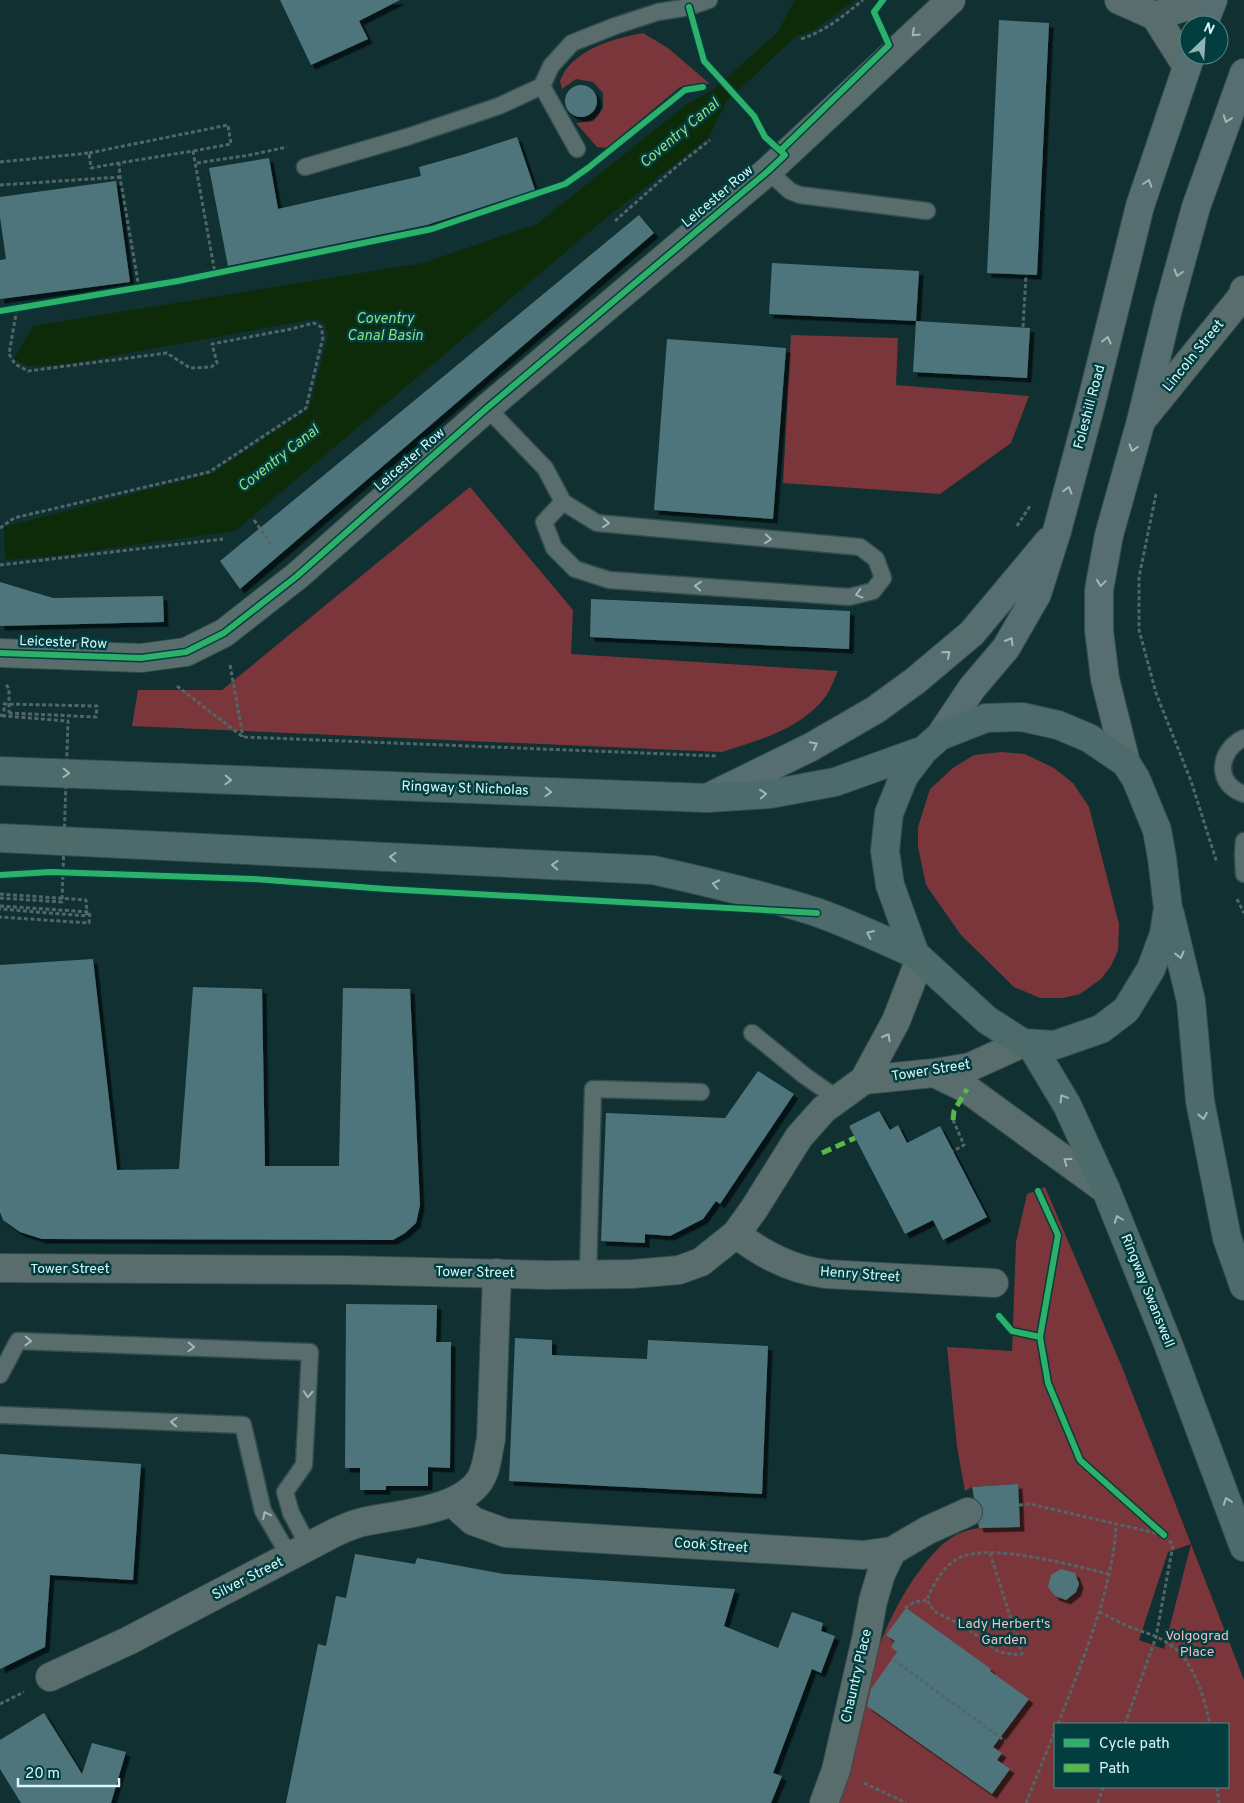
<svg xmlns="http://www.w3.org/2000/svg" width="1244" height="1803" font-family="Overpass,sans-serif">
	<defs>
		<filter id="shadow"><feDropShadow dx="4.5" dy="4.5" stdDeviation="0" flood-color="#0009"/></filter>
	</defs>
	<rect width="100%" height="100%" fill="#103031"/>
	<path fill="#7b363b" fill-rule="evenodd" d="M 643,33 L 668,48 L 710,84 L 680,87 L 607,148 L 597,147 L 576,123 L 593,121 L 603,108 L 603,93 L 593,82 L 576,79 L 562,89 L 560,81 C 562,77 564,71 568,67 C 586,46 617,38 643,33 Z
		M 791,335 L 898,338 L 896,385 L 1029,396 L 1011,443 L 940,494 L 783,483 Z
		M 470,487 L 573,610 L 571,654 L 838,671 C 834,679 831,689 826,696 C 801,729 760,740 722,752 L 132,726 L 138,690 L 222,690 Z
		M 1001,752 L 1025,754 L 1054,768 L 1073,783 L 1089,807 L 1119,924 L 1118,950 L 1111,966 L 1101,979 L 1080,994 L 1063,998 L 1040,998 L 1014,987 L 961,935 L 926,885 L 918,847 L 918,827 L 930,789 L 953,768 L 974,755 Z
		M 1045,1187 L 1122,1367 L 1244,1680 L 1244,1803 L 837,1803 C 856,1722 871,1633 923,1566 C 934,1552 946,1538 963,1532 C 981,1525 1001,1527 1020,1527 L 1018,1484 L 972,1487 L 965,1491 L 957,1447 L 947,1347 L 1012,1351 L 1016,1242 L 1027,1194 ZM 1191,1544 L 1164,1649 L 1139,1640 L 1168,1552 ZM 1055,1724 L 1228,1724 L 1228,1787 L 1055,1787 Z"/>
	<path fill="#0e2b09" d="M 795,0 L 855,0 L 815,29 L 795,37 L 727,101 L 708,138 L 607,217 L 235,531 L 53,556 L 5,560 L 4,527 L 213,473 L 309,409 L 328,336 L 324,323 L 314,319 L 69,364 L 28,366 L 14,359 L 33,326 L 423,263 L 537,224 L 687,104 L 713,90 L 778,32 Z"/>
	<path fill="#4f757c" filter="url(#shadow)" d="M 280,0 L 400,0 L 359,21 L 368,39 L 311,65 Z
		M 999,20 L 1049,23 L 1037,275 L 987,273 Z
		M565 101a16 16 0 1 1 32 0a16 16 0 1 1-32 0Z
		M 517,137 L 535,190 L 427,225 L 228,266 L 209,168 L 269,158 L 278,209 L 421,176 L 419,167 L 465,154 Z
		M 116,181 L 130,282 L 0,299 L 0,260 L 6,259 L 0,217 L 0,197 Z
		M 639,215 L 654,233 L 240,589 L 220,561 Z
		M 772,263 L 919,271 L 916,321 L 769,314 Z
		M 916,321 L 1030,328 L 1027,378 L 913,372 Z
		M 667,339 L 786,348 L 773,519 L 654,510 Z
		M 0,582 L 53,598 L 163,596 L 164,622 L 0,626 Z
		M 591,599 L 850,611 L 849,649 L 590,637 Z
		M 93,959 L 117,1170 L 179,1169 L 193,987 L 262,989 L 265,1166 L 339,1166 L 343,988 L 410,989 L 420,1205 L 416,1223 L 405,1233 L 393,1240 L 42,1239 L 20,1232 L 3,1220 L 0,1212 L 0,965 Z
		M 758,1071 L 794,1094 L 720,1204 L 716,1201 L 703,1219 L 670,1236 L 645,1234 L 645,1243 L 601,1241 L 606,1113 L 725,1118 Z
		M 879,1111 L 890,1130 L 898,1125 L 907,1143 L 940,1126 L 987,1217 L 943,1240 L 933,1220 L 905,1234 L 849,1126 Z
		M 346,1304 L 437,1305 L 436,1342 L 451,1342 L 450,1468 L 428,1467 L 428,1486 L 386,1486 L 386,1490 L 360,1490 L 360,1468 L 345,1468 Z
		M 515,1338 L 552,1340 L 552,1355 L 647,1359 L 648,1340 L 768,1346 L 762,1494 L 509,1481 Z
		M 0,1454 L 141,1464 L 133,1580 L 50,1575 L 45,1647 L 0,1669 Z
		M 1018,1484 L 1020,1527 L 979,1528 L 978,1523 L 983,1514 L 982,1506 L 974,1498 L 972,1487 Z
		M 355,1554 L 415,1564 L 417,1558 L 504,1574 L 735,1589 L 724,1626 L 778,1648 L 792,1612 L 823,1623 L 821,1631 L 835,1636 L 821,1673 L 812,1669 L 773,1773 L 782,1776 L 771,1803 L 286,1803 L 318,1644 L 326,1646 L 336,1596 L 346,1598 Z
		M 1061,1569 L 1075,1573 L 1079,1584 L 1076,1592 L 1066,1600 L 1055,1596 L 1048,1587 L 1051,1575 Z
		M 906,1608 L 991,1669 L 990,1671 L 1029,1699 L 993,1747 L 1002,1753 L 997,1760 L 1010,1769 L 992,1794 L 867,1706 L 871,1689 L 897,1652 L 891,1647 L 895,1641 L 886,1635 Z
		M 44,1713 L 82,1774 L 92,1743 L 126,1752 L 111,1803 L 21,1803 L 0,1769 L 0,1740 Z"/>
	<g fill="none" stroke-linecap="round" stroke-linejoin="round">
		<defs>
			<path id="service" d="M 542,86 L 577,149
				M 305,167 L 407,137 L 499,106 L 542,86 L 551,66 L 572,43 L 615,26 L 658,12 L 689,7 L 709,0
				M 768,171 L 790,191 L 800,195 L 927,211
				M 487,408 L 545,468 L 563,502 L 597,523 L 860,547 L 876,559 L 883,578 L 873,591 L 849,597 L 609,580 L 575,569 L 554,548 L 544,522 L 563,502
				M 1244,738 C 1218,750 1214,784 1244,794
				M 1244,841 L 1243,855 L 1244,874
				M 752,1033 L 805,1076 L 838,1099
				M 588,1275 L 593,1089 L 701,1092
				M 0,1375 L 18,1341 L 310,1352 L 304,1465 L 285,1492 L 291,1513 L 309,1547
				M 0,1415 L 243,1425 L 263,1511 L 290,1557"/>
			<path id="minor" d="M 1119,0 L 1155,16 L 1186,65
				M 1155,16 L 1208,0
				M 1141,421 L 1244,294 L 1244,290
				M 0,653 L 141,658 L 186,652 L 224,633 L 297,576 L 487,408 L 768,171 L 951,0
				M 736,1234 C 763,1255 792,1270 826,1274 L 994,1283
				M 453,1503 L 473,1521 L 506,1533 L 863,1555 L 892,1551 L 928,1530 L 968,1512
				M 50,1677 L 128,1641 L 334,1533 C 343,1529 353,1524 363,1522 C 397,1514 459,1512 480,1480 C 487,1469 488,1452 491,1439 L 497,1273
				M 824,1803 L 836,1770 L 866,1639 L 873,1601 L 881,1574 L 892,1551"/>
			<path id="tertiary" d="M 934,1073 L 967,1089 L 1106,1190
				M 864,1080 L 934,1073 L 970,1067 L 1023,1043
				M 0,1268 L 344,1270 L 546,1275 L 632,1274 L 679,1270 L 701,1262 L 736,1234 L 754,1209 L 799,1137 L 824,1109 L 864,1080 L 896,1021 L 920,959"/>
			<path id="secondary" d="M 1203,25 L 1213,0
				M 940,736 L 972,688 L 1006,648 L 1037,594 L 1057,531 L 1091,404 L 1140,206 L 1191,55
				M 1126,763 L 1105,679 L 1099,630 L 1099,590 L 1109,535 L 1141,421 L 1168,309 L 1196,207 L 1244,73
				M 707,798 L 811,747 L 875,710 L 915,681 L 972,633 L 1049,541"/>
			<path id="trunk" d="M 1022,717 L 1058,725 L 1089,738 L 1126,763 L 1136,779 L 1157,830 L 1162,858 L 1168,908 L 1164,934 L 1151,969 L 1126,1010 L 1101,1029 L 1055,1045 L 1023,1043 L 987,1020 L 915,954 L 890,885 L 885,851 L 889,813 L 904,776 L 924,750 L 940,736 L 986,718 Z
				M 0,771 L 707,798 L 770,794 L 835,782 L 924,750
				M 0,838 L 653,870 C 708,882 762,895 816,912 C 850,924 882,939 915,954
				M 1170,914 L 1191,1001 L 1200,1101 L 1227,1238 L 1244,1286
				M 1031,1045 L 1067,1105 L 1106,1190 L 1167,1341 L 1244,1547"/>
		</defs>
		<use href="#service" stroke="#334d4e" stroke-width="19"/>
		<use href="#minor" stroke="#334d4e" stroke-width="30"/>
		<use href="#tertiary" stroke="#334d4e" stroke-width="30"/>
		<use href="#secondary" stroke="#334d4e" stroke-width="30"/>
		<use href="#trunk" stroke="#334d4e" stroke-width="30"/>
		<path stroke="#536667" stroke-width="3" stroke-dasharray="4 2.5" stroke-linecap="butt" d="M 801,39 C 826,31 843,16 863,0
			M 89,153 L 228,125 L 231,144 L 193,151
			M 0,162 L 89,153 L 91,168 L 119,163
			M 197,163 L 250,155 L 287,147
			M 0,185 L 120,177
			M 615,221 L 676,167 L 710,140
			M 139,288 L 120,177 L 119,163 L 193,151 L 215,273
			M 1023,327 L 1026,275
			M 1156,494 L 1139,577 L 1139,630 L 1156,693 L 1191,781 L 1217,863
			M 254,520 L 271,544
			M 1017,526 L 1030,506
			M 0,528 L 14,518 L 209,472 L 306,408 L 323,337 L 321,327 L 314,323 L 291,329 L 212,344 L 217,363 L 211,367 L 190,368 L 167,353 L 28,371 L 15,364 L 9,354 L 17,308
			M 0,565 L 223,539
			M 230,665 L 243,737
			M 6,685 L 9,688 L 9,713
			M 177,686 L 243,737 L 718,756
			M 0,715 L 4,716
			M 0,894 L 86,900 L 87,916 L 0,909
			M 1237,899 L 1244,913
			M 0,906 L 90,912 L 89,923 L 0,917
			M 953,1120 L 964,1145 L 953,1151
			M 1019,1505 L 1030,1504 L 1164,1535 L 1173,1545 L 1156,1637 L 1125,1724
			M 990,1553 L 1022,1654 L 1018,1655 L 999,1652 L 967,1628 L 934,1611 L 927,1600 C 933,1585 943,1566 959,1558 C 989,1542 1075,1566 1109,1574
			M 905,1608 L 914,1602 L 927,1600
			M 1099,1612 C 1110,1617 1120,1623 1130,1627 C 1142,1632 1156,1635 1166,1642 C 1194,1659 1203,1694 1210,1724
			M 894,1660 L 1005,1741
			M 0,1704 L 24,1692
			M 1058,1724 C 1081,1664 1114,1587 1116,1523
			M 864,1783 L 906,1803
			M 1217,1787 L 1219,1803
			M 1026,1803 L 1055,1731
			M 1098,1803 L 1103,1787"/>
		<use href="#service" stroke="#5a6d6d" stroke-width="16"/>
		<use href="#minor" stroke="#5a6d6d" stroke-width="28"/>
		<use href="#tertiary" stroke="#5a6d6d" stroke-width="28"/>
		<use href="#secondary" stroke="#566e6f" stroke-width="28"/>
		<use href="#trunk" stroke="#4e6b6b" stroke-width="28"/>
		<path stroke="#536667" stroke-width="3" stroke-dasharray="4 2.5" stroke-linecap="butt" d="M 0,898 L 62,902 L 68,721 L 4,716 L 4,704 L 97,706 L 96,717 L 9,713"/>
		<path stroke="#58b947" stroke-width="5" stroke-dasharray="10 5" stroke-linecap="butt" d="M 953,1120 L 954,1111 L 967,1089
			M 822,1153 L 855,1138"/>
		<defs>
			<path id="cycleway" d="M 781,150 L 889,45 L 874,12 L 883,0
				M 0,311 L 178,281 L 432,229 L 565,184 L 588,168 L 685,90 L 703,87
				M 0,653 L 141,658 L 186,652 L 224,633 L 297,576 L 487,408 L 768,171 L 785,155 L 765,137 L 754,116 L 704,61 L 689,7
				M 0,875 L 51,872 L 253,879 L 386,889 L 817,913
				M 1038,1191 L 1058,1235 L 1040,1337
				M 999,1316 L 1012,1331 L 1040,1337 L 1048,1383 L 1080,1460 L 1164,1535"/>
		</defs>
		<use href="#cycleway" stroke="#023d3f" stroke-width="9"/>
		<use href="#cycleway" stroke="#2db169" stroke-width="6"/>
	</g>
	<defs><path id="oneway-chevron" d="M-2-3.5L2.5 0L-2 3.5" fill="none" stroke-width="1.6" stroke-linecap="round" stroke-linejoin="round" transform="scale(1.25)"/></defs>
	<g stroke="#9fb9ba">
		<use href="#oneway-chevron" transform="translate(915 33) rotate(137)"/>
		<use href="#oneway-chevron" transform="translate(606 523) rotate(5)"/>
		<use href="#oneway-chevron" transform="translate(768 539) rotate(5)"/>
		<use href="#oneway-chevron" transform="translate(698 586) rotate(-176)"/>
		<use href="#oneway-chevron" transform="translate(859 594) rotate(165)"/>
		<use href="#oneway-chevron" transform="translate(887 1037) rotate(-62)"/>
		<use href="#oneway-chevron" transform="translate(1067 1161) rotate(-144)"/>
		<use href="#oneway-chevron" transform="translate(28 1341) rotate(2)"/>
		<use href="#oneway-chevron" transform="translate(191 1347) rotate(2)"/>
		<use href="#oneway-chevron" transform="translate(308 1394) rotate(93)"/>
		<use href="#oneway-chevron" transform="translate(174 1422) rotate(-178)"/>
		<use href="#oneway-chevron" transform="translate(266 1515) rotate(-116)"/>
	</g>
	<g stroke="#9ebabb">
		<use href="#oneway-chevron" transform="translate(1227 119) rotate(110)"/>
		<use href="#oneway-chevron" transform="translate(1148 183) rotate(-72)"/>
		<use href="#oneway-chevron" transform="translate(1178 273) rotate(106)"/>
		<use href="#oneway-chevron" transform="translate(1107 340) rotate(-76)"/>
		<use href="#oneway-chevron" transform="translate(1133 448) rotate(106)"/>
		<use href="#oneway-chevron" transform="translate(1068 490) rotate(-75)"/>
		<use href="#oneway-chevron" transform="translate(1101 583) rotate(98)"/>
		<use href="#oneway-chevron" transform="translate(1010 641) rotate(-60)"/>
		<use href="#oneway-chevron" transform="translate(947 654) rotate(-40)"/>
		<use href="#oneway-chevron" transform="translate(814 745) rotate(-28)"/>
	</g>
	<g stroke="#9ab9b9">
		<use href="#oneway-chevron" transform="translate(66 773) rotate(2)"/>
		<use href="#oneway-chevron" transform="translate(228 780) rotate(2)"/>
		<use href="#oneway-chevron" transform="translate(548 792) rotate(2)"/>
		<use href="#oneway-chevron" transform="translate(763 794) rotate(-4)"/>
		<use href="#oneway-chevron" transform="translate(393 857) rotate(-177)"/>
		<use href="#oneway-chevron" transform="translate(555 865) rotate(-177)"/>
		<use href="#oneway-chevron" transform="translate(716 884) rotate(-168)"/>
		<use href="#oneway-chevron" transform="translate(870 934) rotate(-156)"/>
		<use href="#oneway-chevron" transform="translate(1180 955) rotate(76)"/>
		<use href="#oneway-chevron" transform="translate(1063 1098) rotate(-121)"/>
		<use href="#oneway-chevron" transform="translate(1203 1116) rotate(79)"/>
		<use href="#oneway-chevron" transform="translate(1118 1219) rotate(-111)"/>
		<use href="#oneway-chevron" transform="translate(1227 1501) rotate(-110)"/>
	</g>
	<g text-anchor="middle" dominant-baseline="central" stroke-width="5" stroke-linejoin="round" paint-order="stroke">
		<g font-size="14" fill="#d8f8f9" stroke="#023d3f">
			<text transform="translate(718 197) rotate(-40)">Leicester Row</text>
			<text transform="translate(1194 356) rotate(-51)">Lincoln Street</text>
			<text transform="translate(1090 407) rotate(-75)">Foleshill Road</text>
			<text transform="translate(410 460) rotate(-41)">Leicester Row</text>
			<text transform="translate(63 643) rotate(2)">Leicester Row</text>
			<text transform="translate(465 789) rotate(2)">Ringway St Nicholas</text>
			<text transform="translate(931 1071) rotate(-9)">Tower Street</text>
			<text x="70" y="1269">Tower Street</text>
			<text transform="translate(475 1273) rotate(1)">Tower Street</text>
			<text transform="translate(860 1275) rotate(4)">Henry Street</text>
			<text transform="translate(1147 1291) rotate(68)">Ringway Swanswell</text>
			<text transform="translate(711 1546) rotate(4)">Cook Street</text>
			<text transform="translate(248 1579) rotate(-27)">Silver Street</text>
			<text transform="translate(857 1676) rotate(-77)">Chauntry Place</text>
		</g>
		<g font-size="14" fill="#f2bfbf" stroke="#023d3f">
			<text x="1004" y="1624">Lady Herbert's<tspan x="1004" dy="16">Garden</tspan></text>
			<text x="1197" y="1636">Volgograd<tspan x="1197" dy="16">Place</tspan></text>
		</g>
		<g font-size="15" font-style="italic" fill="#94de7f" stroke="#023d3f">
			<text transform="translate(680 134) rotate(-40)">Coventry Canal</text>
			<text x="385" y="319">Coventry<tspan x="385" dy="17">Canal Basin</tspan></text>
			<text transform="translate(279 459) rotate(-38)">Coventry Canal</text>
		</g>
	</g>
	<rect x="1054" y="1723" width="175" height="65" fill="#023d3f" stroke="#588889"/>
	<rect x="1064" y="1739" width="25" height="8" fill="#2db169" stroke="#588889"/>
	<text x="1099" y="1748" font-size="15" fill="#d8f8f9">Cycle path</text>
	<rect x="1064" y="1764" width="25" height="8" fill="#58b947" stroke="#588889"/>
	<text x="1099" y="1773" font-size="15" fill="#d8f8f9">Path</text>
	<g transform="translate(1204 40) rotate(25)"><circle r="24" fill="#023d3f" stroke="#588889"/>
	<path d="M0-4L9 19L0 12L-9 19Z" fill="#92b2b3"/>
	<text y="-8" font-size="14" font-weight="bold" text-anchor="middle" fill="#d8f8f9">N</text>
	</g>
	<path d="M18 1778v8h101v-8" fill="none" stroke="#d8f8f9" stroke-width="2.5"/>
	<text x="25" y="1778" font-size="15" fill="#d8f8f9" stroke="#023d3f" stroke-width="4" paint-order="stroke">20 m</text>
</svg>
